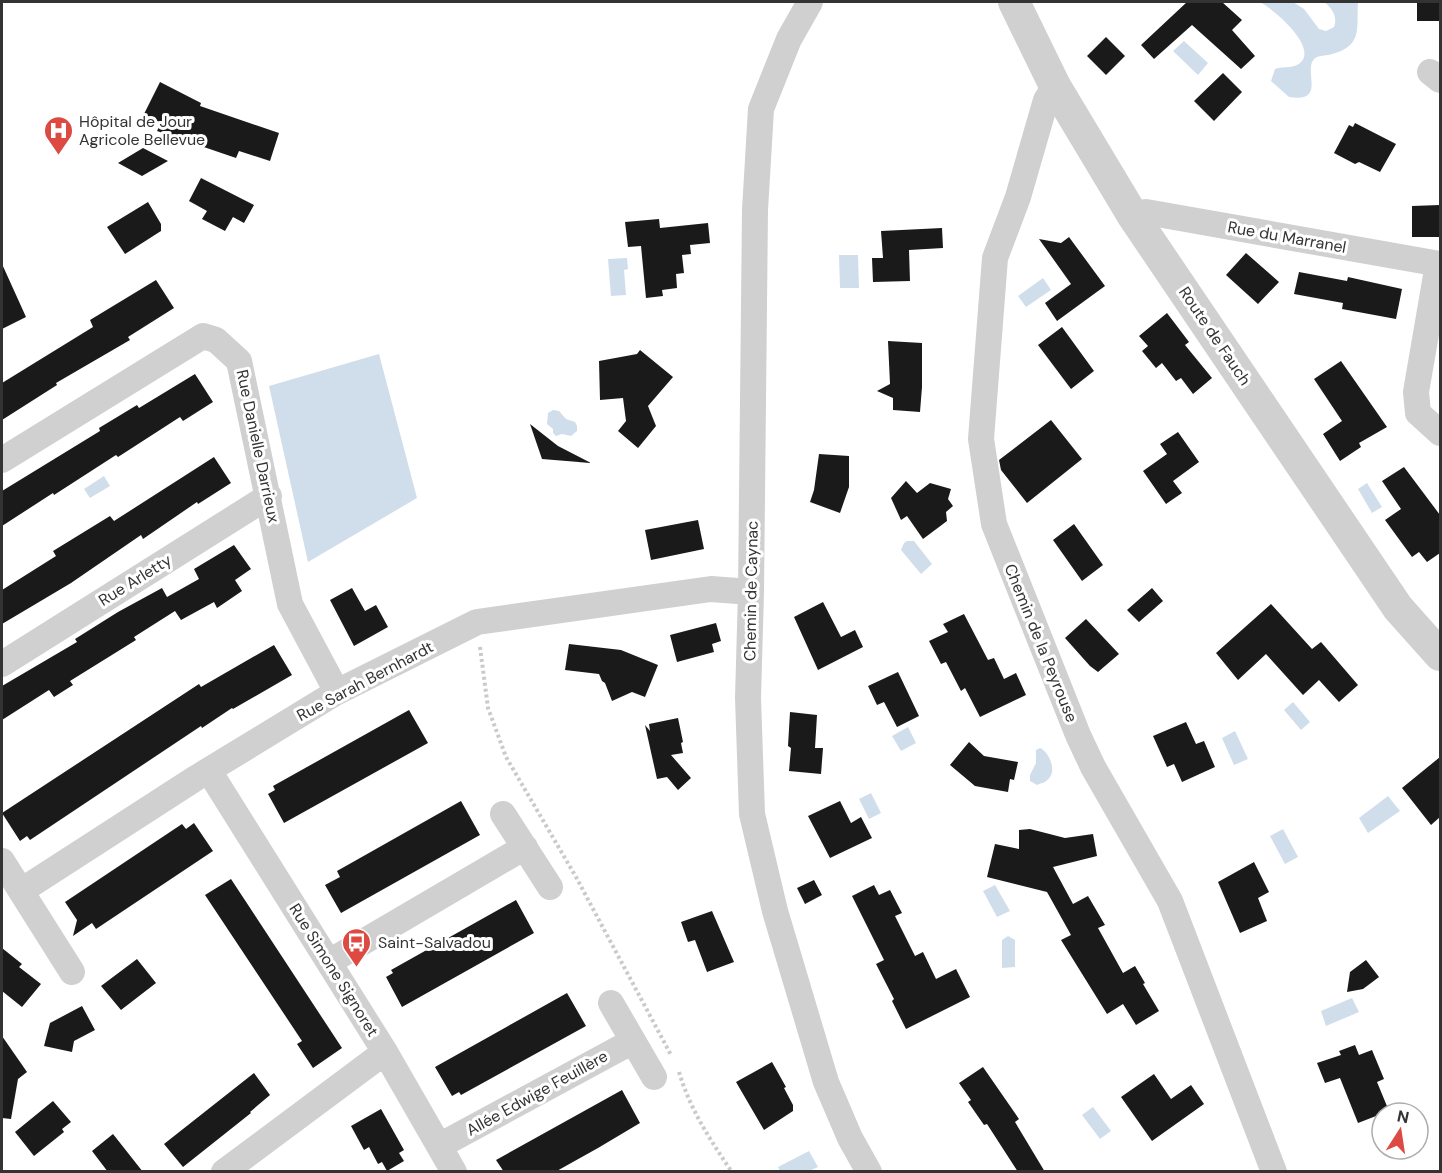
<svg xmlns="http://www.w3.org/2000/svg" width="1442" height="1173" font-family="'DM Sans',sans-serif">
	<rect width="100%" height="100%" fill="#fff"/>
	<path fill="#d0deec" d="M 1260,2 L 1293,2 L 1304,9 L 1319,29 L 1326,31 L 1334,27 C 1338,17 1332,8 1324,2 L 1358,2 C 1356,27 1364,45 1332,54 C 1326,56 1318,55 1314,59 C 1303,71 1327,103 1289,97 L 1271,81 L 1275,69 C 1284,66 1296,69 1302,61 C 1315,44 1273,9 1260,2 Z
		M 1184,41 L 1208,63 L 1198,75 L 1173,51 Z
		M 839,255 L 858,255 L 859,288 L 840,288 Z
		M 627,258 L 628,269 L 624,270 L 626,295 L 611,296 L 608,259 Z
		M 1043,278 L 1051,290 L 1026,307 L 1018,296 Z
		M 379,354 L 417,498 L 308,562 L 269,386 Z
		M 553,410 L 559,411 L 566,419 L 575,422 L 577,426 L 577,431 L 571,436 L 562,434 L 556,436 L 553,433 L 553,429 L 547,424 L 548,413 Z
		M 104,476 L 110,486 L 90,498 L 84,489 Z
		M 1367,483 L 1382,507 L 1372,513 L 1358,489 Z
		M 907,541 L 914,541 L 932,564 L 921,574 L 901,550 L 904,543 Z
		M 1293,702 L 1310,722 L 1301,730 L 1284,710 Z
		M 908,727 L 916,743 L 901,751 L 892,736 Z
		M 1235,731 L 1248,759 L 1234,765 L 1222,738 Z
		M 1040,748 C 1049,752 1056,769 1050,777 C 1047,782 1042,783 1037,785 L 1030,781 L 1030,775 L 1036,763 L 1036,750 Z
		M 871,793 L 881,813 L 869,819 L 859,799 Z
		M 1388,796 L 1400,811 L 1368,833 L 1359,818 Z
		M 1283,829 L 1298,857 L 1285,864 L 1270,836 Z
		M 995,885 L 1010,911 L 997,917 L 983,891 Z
		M 1008,936 L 1015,940 L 1015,967 L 1002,968 L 1002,940 Z
		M 1352,998 L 1359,1012 L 1326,1026 L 1321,1011 Z
		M 1093,1107 L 1111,1131 L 1100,1139 L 1082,1115 Z
		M 809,1151 L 818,1167 L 809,1171 L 780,1171 L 778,1167 Z"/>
	<path fill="#1a1a1a" d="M 1187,2 L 1222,2 L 1242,20 L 1232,30 L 1255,56 L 1241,69 L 1192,25 L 1154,59 L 1141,45 Z
		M 1417,2 L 1440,2 L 1440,21 L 1417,21 Z
		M 1106,37 L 1125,56 L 1106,75 L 1087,56 Z
		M 1223,73 L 1242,92 L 1214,121 L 1194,101 Z
		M 160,82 L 201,103 L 200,106 L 279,133 L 270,161 L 239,151 L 236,158 L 157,131 L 161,123 L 144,114 Z
		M 1355,123 L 1396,144 L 1380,172 L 1359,162 L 1355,164 L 1334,153 L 1349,125 L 1353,127 Z
		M 143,148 L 168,161 L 142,176 L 118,163 Z
		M 201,178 L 254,205 L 244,223 L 233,217 L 225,231 L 202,219 L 207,211 L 189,201 Z
		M 148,202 L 161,224 L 161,231 L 125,254 L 107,227 Z
		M 1440,205 L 1440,237 L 1412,237 L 1412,206 Z
		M 659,219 L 660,228 L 708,223 L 710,243 L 690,245 L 691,254 L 682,255 L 684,273 L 676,274 L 677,288 L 662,290 L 663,296 L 646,298 L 641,246 L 628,247 L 625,222 Z
		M 942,228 L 943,248 L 909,250 L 910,281 L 873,282 L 872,258 L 883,258 L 881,231 Z
		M 1069,237 L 1105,286 L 1057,321 L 1045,303 L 1071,284 L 1039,239 L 1061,243 Z
		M 1246,253 L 1279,282 L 1258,304 L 1226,275 Z
		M 2,264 L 26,317 L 2,329 Z
		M 1299,272 L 1347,281 L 1348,277 L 1402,289 L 1396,319 L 1342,309 L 1343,303 L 1294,294 Z
		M 156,280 L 174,308 L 128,337 L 130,340 L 56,383 L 57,385 L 2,420 L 2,383 L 93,327 L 90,320 Z
		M 1167,313 L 1189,342 L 1185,345 L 1212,378 L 1193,394 L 1181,378 L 1176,381 L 1162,363 L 1156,368 L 1142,351 L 1148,346 L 1139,336 Z
		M 1062,327 L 1094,371 L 1071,389 L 1038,345 Z
		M 888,341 L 922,343 L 922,387 L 920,412 L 893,410 L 893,398 L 877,391 L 890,384 Z
		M 640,350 L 673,377 L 648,406 L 656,426 L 638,448 L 618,431 L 626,421 L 623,398 L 600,400 L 599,361 L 637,354 Z
		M 1341,361 L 1387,427 L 1359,443 L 1361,447 L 1340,461 L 1323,434 L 1342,421 L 1314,379 Z
		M 195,374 L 213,402 L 183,421 L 180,417 L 118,457 L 116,455 L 54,495 L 53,493 L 2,526 L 2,491 L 100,431 L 99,428 L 137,405 L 139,408 Z
		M 1051,420 L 1082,459 L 1027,503 L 1001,470 L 999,460 Z
		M 530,424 L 558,446 L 591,463 L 542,459 Z
		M 1178,432 L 1199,462 L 1173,481 L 1182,493 L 1166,504 L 1143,471 L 1167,454 L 1160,444 Z
		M 819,454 L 849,456 L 849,487 L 840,513 L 810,502 L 814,490 Z
		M 214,457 L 231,483 L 198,504 L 197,502 L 143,539 L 141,535 L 71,583 L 2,624 L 2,590 L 56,556 L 53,551 L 110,516 L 114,521 Z
		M 1404,467 L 1440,515 L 1440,553 L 1427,562 L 1419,552 L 1412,557 L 1385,520 L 1401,509 L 1382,481 Z
		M 906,481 L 917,493 L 930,483 L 951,489 L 948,499 L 953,506 L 946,512 L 947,521 L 923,539 L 907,516 L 901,520 L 891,498 Z
		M 698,520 L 704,549 L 651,560 L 645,530 Z
		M 1074,524 L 1103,565 L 1082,581 L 1053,540 Z
		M 234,545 L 251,569 L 235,580 L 242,591 L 217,608 L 214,602 L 181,620 L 175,611 L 134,637 L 136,640 L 70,681 L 73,685 L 54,697 L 49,690 L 2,720 L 2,686 L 77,642 L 75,639 L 118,612 L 162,588 L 167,597 L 199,579 L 194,569 Z
		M 352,588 L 365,611 L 376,605 L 388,627 L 354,646 L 330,600 Z
		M 1152,588 L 1163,601 L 1139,622 L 1127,610 Z
		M 823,602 L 841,637 L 855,630 L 863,647 L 818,670 L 794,617 Z
		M 1271,604 L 1312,649 L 1321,642 L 1358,685 L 1339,702 L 1319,680 L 1303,695 L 1266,654 L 1238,680 L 1216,653 Z
		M 964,614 L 988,660 L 994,658 L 1004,679 L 1016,673 L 1026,695 L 980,717 L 965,688 L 961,691 L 946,662 L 941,664 L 929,641 L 948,632 L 943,624 Z
		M 1086,619 L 1119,654 L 1098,672 L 1090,666 L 1065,638 Z
		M 716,623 L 721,641 L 712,644 L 714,652 L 677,662 L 670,635 Z
		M 569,644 L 621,650 L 658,665 L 645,697 L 632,692 L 612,701 L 605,683 L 602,681 L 599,674 L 565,670 Z
		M 274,645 L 292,675 L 233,709 L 232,708 L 202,728 L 201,726 L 30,840 L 27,836 L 20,841 L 2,813 L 199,684 L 201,687 Z
		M 898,672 L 919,716 L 897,727 L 884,702 L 877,705 L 868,686 Z
		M 409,710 L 428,743 L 284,823 L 268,794 L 275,790 L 273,786 Z
		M 790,712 L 817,715 L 815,748 L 823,748 L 821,774 L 789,771 L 791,748 L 788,746 Z
		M 678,718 L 683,742 L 681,743 L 683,753 L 671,755 L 691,778 L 678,790 L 667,777 L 657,779 L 645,725 L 650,731 L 649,724 Z
		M 1186,722 L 1196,744 L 1204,741 L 1215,767 L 1182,782 L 1174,764 L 1167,767 L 1153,736 Z
		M 969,742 L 984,756 L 1018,762 L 1014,780 L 1010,779 L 1008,792 L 975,786 L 950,765 Z
		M 1440,757 L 1440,817 L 1431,825 L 1402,788 Z
		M 461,801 L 480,835 L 341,913 L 325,885 L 340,877 L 337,871 Z
		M 840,801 L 851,823 L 861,817 L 872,838 L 830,858 L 808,816 Z
		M 194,823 L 213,851 L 96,929 L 92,923 L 73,936 L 77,920 L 65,902 L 182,824 L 186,829 Z
		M 1030,829 L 1065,838 L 1093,834 L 1097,856 L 1053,867 L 1073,904 L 1088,896 L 1105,925 L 1098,928 L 1123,973 L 1135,966 L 1145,983 L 1143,984 L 1159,1011 L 1136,1025 L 1123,1004 L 1107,1014 L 1061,940 L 1071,935 L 1047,892 L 987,877 L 995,844 L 1019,849 L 1019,830 Z
		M 1254,862 L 1269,892 L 1258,898 L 1267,921 L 1240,933 L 1218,882 Z
		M 231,879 L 342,1048 L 313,1068 L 297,1044 L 302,1041 L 205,895 Z
		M 814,880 L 822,895 L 805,904 L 797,888 Z
		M 874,885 L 879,895 L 890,890 L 902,913 L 895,916 L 915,956 L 923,952 L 936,979 L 956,969 L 970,997 L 906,1029 L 892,1001 L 894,999 L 876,964 L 884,960 L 852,896 Z
		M 516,900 L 534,933 L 402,1007 L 386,977 L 393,973 L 391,970 Z
		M 712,911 L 734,962 L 707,972 L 695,940 L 688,942 L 681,922 Z
		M 2,948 L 22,964 L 19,967 L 41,984 L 22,1007 L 2,991 Z
		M 137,959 L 156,983 L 121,1010 L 101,986 Z
		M 1366,960 L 1379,977 L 1363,989 L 1347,992 L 1350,972 Z
		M 567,993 L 586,1026 L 461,1095 L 459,1092 L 452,1096 L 435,1067 Z
		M 82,1006 L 95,1030 L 74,1041 L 72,1052 L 44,1046 L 50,1023 Z
		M 2,1036 L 27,1072 L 18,1079 L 11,1119 L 2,1118 Z
		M 1355,1045 L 1359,1055 L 1372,1050 L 1384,1079 L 1377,1082 L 1389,1111 L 1358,1123 L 1340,1078 L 1325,1083 L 1317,1063 L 1341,1055 L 1339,1051 Z
		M 772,1062 L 786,1087 L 784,1088 L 793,1105 L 793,1111 L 764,1130 L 736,1082 Z
		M 983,1067 L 1019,1119 L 1015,1122 L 1045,1172 L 1018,1172 L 987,1124 L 984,1125 L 968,1102 L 971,1100 L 959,1083 Z
		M 254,1073 L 270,1095 L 250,1112 L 251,1113 L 183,1167 L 164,1144 Z
		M 1154,1074 L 1171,1099 L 1191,1085 L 1204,1104 L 1152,1141 L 1121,1097 Z
		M 622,1090 L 640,1123 L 598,1148 L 555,1172 L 504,1172 L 496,1160 Z
		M 53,1101 L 71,1122 L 62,1129 L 64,1132 L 34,1156 L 15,1132 Z
		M 381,1109 L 404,1150 L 399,1153 L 404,1161 L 387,1171 L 382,1162 L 378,1164 L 369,1147 L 364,1150 L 351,1126 Z
		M 113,1134 L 143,1172 L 108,1172 L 92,1151 Z"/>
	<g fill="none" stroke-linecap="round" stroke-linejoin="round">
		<path stroke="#cacaca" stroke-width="4" stroke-dasharray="3 3" stroke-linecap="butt" d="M 480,647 L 488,708 L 506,757 L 576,877 L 671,1055
			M 679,1072 C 690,1109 710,1140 732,1172"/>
		<path stroke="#d0d0d0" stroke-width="26" d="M 810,2 L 789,39 L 761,109 L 755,210 L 751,592 L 748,698 L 752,814 L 775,911 L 826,1082 L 850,1138 L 869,1172
			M 1430,72 L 1440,80
			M 1055,86 L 1046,100 L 1018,197 L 995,258 L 981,439 L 994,524 L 1078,735 L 1093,767 L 1170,901 L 1274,1172
			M 1133,216 L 1146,212 L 1440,264
			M 1438,264 L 1416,392 L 1418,413 L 1440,433
			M 2,460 L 203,336 L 216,340 L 239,361 L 290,604 L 337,692
			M 2,664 L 269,496
			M 209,771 L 385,1052 L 454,1172
			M 503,814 L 550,887
			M 2,861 L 72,972
			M 21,891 L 196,778 L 337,692 L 477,622 L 711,589 L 751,592
			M 329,962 L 525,847
			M 611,1003 L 654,1077
			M 441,1145 L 633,1041
			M 224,1172 L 385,1052"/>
		<path stroke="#d0d0d0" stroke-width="32" d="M 1014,2 L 1055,86 L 1133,216 L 1398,608 L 1440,655"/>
	</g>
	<defs>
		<symbol id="hospital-pin" viewBox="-11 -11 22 30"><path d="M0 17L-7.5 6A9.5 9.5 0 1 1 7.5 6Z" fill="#dc4a42" stroke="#fff"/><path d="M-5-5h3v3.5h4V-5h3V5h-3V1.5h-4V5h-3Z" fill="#fff"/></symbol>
		<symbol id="bus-pin" viewBox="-11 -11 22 30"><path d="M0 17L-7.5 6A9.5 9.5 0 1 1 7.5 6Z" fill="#dc4a42" stroke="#fff"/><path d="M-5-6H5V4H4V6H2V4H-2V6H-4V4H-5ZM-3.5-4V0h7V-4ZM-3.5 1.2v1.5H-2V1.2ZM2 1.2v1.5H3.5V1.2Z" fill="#fff"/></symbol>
	</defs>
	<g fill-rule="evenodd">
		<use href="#hospital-pin" x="42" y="114" width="33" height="45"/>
		<use href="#bus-pin" x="340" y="926" width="33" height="45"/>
	</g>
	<g text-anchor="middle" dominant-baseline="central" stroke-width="6" stroke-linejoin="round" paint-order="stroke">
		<g font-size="16" fill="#333" stroke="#fff" text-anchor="start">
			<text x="79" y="121">Hôpital de Jour<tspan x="79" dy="18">Agricole Bellevue</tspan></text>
			<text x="378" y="942">Saint-Salvadou</text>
		</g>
		<g font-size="16" fill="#333" stroke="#fff">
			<text transform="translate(1287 237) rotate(10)">Rue du Marranel</text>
			<text transform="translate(1215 336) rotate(56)">Route de Fauch</text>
			<text transform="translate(258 446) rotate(78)">Rue Danielle Darrieux</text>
			<text transform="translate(135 580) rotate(-32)">Rue Arletty</text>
			<text transform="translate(751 591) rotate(-89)">Chemin de Caynac</text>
			<text transform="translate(1041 643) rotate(68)">Chemin de la Peyrouse</text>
			<text transform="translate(365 681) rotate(-28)">Rue Sarah Bernhardt</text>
			<text transform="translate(334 970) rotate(58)">Rue Simone Signoret</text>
			<text transform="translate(537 1093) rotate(-29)">Allée Edwige Feuillère</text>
		</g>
	</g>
	<rect width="1442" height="1173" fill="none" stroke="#333333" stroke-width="6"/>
	<g transform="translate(1400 1131) rotate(12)"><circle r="28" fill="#ffffff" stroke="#adadad" stroke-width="1.5"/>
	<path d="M0-4.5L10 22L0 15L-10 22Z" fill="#dc4a42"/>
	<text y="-9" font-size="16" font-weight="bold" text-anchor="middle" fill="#333333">N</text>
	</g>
</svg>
